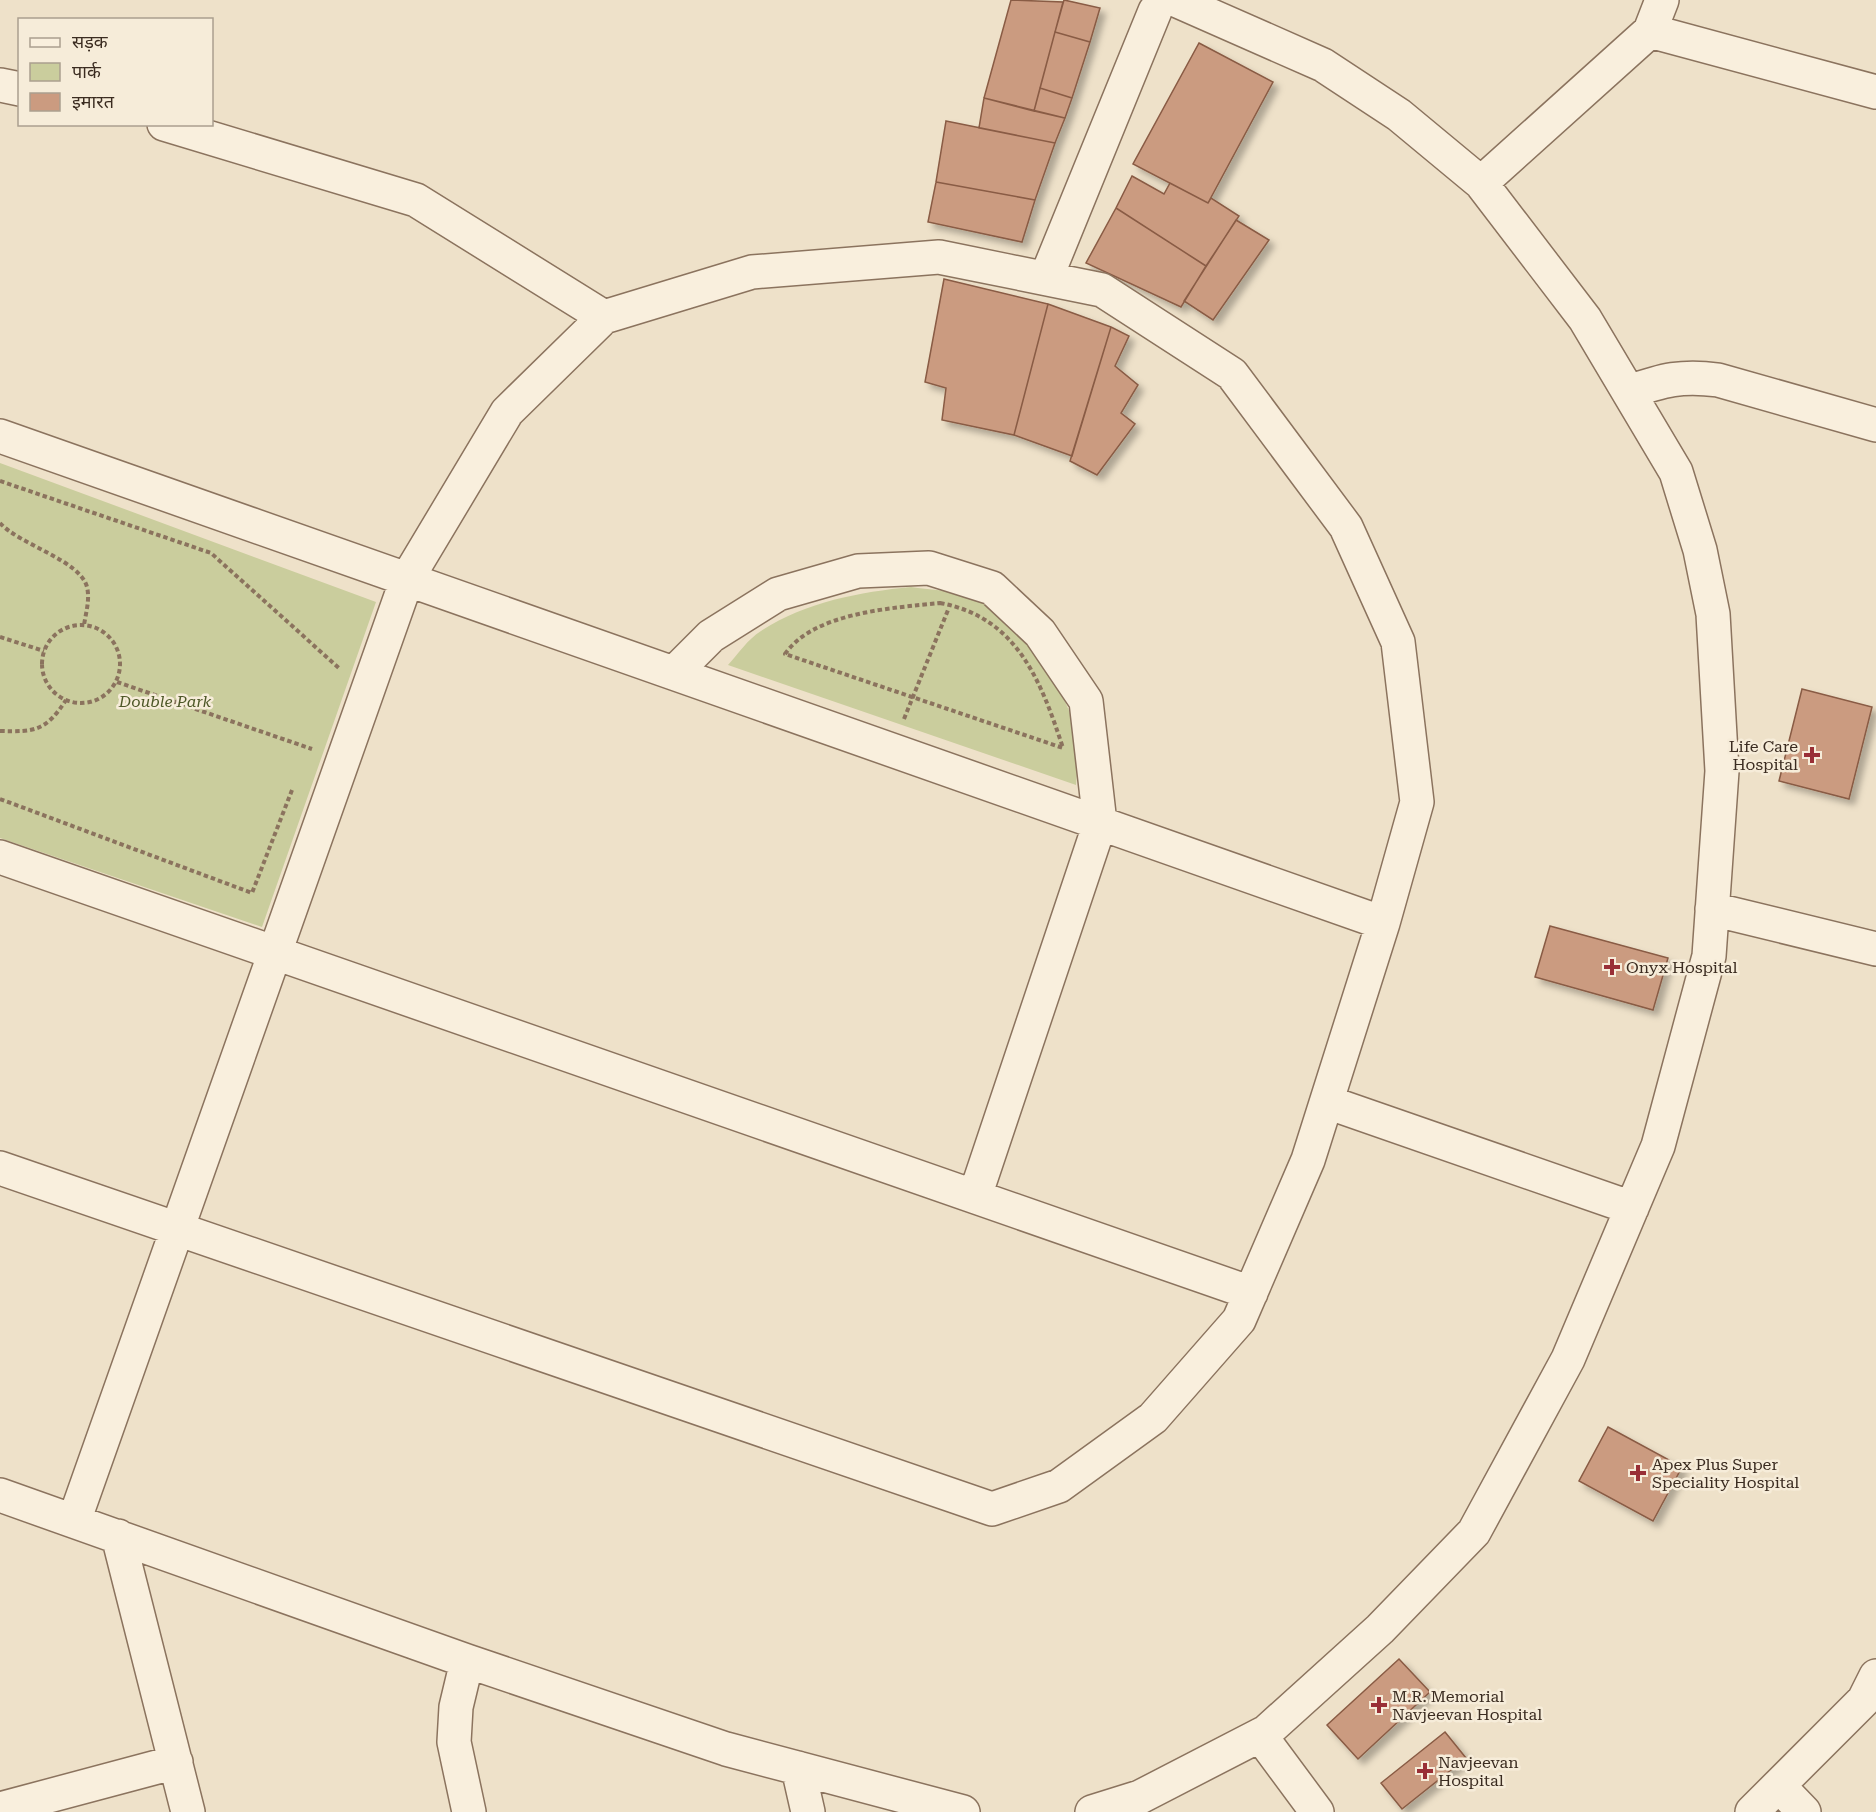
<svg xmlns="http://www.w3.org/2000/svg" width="1876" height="1812" font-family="'Roboto Serif','Noto Sans Devanagari',serif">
	<defs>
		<filter id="shadow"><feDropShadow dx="5.5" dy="5.5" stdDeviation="3" flood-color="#0004"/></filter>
	</defs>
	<rect width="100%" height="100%" fill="#eee1c9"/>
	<path fill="#cacd9d" d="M 0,463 L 376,602 L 262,927 L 0,838 Z
		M 911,587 C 929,590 949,590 966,595 C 1015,610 1066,687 1077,735 C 1080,750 1077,769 1076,785 L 728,665 C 738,654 748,639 761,631 C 805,602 860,592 911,587 Z"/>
	<path fill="#cb9b80" stroke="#895b44" stroke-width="1.5" filter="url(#shadow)" d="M 1011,0 L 1063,2 L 1034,111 L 984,98 Z
		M 1064,0 L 1100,8 L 1090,42 L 1055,32 Z
		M 1055,32 L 1090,42 L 1072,98 L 1040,88 Z
		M 1199,43 L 1273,82 L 1208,203 L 1133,164 Z
		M 1040,88 L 1072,98 L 1065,118 L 1034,111 Z
		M 984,98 L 1065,118 L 1055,143 L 979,128 Z
		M 946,121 L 1055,143 L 1035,200 L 936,182 Z
		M 1132,176 L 1164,194 L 1170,183 L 1208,203 L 1211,198 L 1239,216 L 1206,266 L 1116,208 Z
		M 936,182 L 1035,200 L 1022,242 L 928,222 Z
		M 1116,208 L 1206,266 L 1181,307 L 1086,263 Z
		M 1236,220 L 1269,240 L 1213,320 L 1184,301 Z
		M 944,279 L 1048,304 L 1014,435 L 942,420 L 946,388 L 925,382 Z
		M 1048,304 L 1111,327 L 1072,456 L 1014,435 Z
		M 1111,327 L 1129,336 L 1115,366 L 1138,385 L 1121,413 L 1135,424 L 1097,475 L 1070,461 Z
		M 1802,689 L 1872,707 L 1849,799 L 1779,781 Z
		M 1550,926 L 1668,958 L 1653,1010 L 1535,977 Z
		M 1608,1427 L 1682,1467 L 1653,1521 L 1579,1481 Z
		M 1399,1659 L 1430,1692 L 1358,1759 L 1327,1725 Z
		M 1445,1732 L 1466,1758 L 1402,1809 L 1381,1783 Z"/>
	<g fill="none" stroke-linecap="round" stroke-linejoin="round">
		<defs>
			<path id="street" d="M 1650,31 L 1876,92
				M 0,85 L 20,89
				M 164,124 L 416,200 L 604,317
				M 1481,183 L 1650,31 L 1662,0
				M 1046,278 L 1155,11
				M 1629,392 C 1663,380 1682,375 1718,380 L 1876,425
				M 0,436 L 1383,923
				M 674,673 L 711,636 L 778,594 L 858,571 L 929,568 L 992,588 L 1040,633 L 1086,701 L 1100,823 L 975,1196
				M 0,857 L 1251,1293
				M 1712,909 L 1876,949
				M 1327,1102 L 1632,1208
				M 0,1168 L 992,1509 L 1059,1486 L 1153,1418 L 1239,1320 L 1308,1160 L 1383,923 L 1417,802 L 1398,642 L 1346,527 L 1232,374 L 1102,290 L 939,257 L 752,272 L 604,317 L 507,412 L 407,579 L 74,1521
				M 0,1495 L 467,1661 L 726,1749 L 963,1812
				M 118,1536 L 188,1812
				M 467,1661 L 456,1707 L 454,1742 L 469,1812
				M 1260,1735 L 1317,1812
				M 798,1768 L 808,1812
				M 1779,1786 L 1804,1812
				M 0,1809 L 176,1762
				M 1092,1812 L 1140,1797 L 1266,1732 L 1380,1629 L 1474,1532 L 1568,1359 L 1658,1146 L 1709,956 L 1722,771 L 1713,614 L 1700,550 L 1676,472 L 1585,319 L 1481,183 L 1399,115 L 1323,65 L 1180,2
				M 1752,1812 L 1864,1700 L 1876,1676"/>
		</defs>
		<use href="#street" stroke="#8b735e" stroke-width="36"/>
		<path stroke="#8b735e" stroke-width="4" stroke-dasharray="4.5 3" stroke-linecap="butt" d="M 0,481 L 211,553 L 340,669
			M 0,523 C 20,545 80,560 87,587 C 90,600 86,612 84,625
			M 940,603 C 1017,617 1041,681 1063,748 L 785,654 C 814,612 893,608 940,603 Z
			M42 664a39 39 0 1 1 78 0a39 39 0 1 1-78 0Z
			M 0,637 L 44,651
			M 117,682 L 312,749
			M 904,719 L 948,610
			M 0,731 C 35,732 46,731 66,700
			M 0,799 L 252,893 L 292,790"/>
		<use href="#street" stroke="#f9efdd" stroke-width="33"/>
	</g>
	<g fill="#992f36" stroke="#f6ecd9" stroke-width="2">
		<path d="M1809 746h6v6h6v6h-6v6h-6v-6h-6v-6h6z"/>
		<path d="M1609 958h6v6h6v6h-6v6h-6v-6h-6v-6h6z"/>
		<path d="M1635 1464h6v6h6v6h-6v6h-6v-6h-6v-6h6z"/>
		<path d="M1376 1696h6v6h6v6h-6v6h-6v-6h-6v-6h6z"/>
		<path d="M1422 1762h6v6h6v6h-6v6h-6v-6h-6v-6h6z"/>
	</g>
	<g text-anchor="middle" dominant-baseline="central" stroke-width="5" stroke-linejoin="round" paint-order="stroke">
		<g font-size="16" font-style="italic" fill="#4e5828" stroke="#f6ecd9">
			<text x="165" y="701">Double Park</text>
		</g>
		<g font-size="16" fill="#3b2c21" stroke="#f6ecd9" text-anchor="start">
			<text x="1798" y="746" text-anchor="end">Life Care<tspan x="1798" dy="18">Hospital</tspan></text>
			<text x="1626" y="967">Onyx Hospital</text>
			<text x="1652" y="1464">Apex Plus Super<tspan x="1652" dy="18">Speciality Hospital</tspan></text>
			<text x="1392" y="1696">M.R. Memorial<tspan x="1392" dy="18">Navjeevan Hospital</tspan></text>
			<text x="1438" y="1762">Navjeevan<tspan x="1438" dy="18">Hospital</tspan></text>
		</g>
	</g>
	<rect x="18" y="18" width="195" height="108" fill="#f6ecd9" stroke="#ab9f8f" stroke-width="1.5"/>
	<rect x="30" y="38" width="30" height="9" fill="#f9efdd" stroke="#ab9f8f" stroke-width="1.5"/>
	<text x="72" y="48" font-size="18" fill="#3b2c21">सड़क</text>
	<rect x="30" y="63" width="30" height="18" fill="#cacd9d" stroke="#ab9f8f" stroke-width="1.5"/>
	<text x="72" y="78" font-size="18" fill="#3b2c21">पार्क</text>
	<rect x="30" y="93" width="30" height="18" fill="#cb9b80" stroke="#ab9f8f" stroke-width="1.5"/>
	<text x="72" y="108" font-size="18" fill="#3b2c21">इमारत</text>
</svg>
